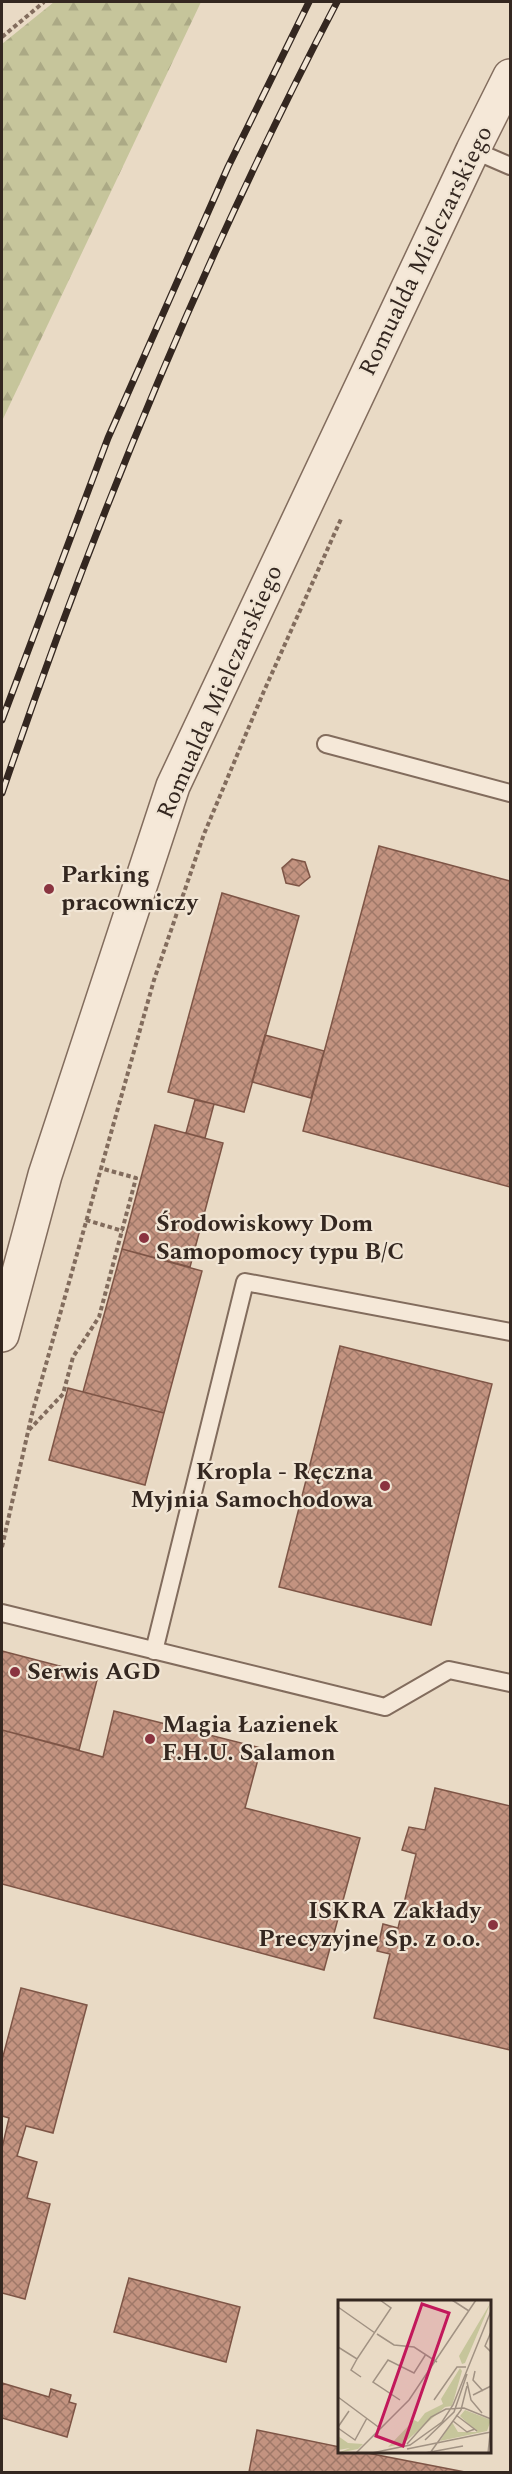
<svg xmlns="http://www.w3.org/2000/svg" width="512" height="2474" font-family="Spectral,serif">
	<defs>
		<pattern id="forest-firs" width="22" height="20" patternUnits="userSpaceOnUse" patternTransform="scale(1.5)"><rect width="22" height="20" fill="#c6c59b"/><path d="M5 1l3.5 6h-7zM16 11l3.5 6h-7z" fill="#aba985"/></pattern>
		<pattern id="building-cross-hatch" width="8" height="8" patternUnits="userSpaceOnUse" patternTransform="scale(1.5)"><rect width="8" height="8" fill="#c39380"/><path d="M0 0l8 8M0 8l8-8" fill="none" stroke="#9f7868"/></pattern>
	</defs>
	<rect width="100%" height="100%" fill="#e9dac5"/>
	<path fill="url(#forest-firs)" d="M 54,2 L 201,2 L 2,421 L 2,44 Z"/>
	<path fill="url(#building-cross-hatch)" stroke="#7e5546" stroke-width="1.5" d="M 379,846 L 510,881 L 510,1187 L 303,1131 Z
		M 292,859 L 305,862 L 310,877 L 299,886 L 286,883 L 282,868 Z
		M 222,893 L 299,916 L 244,1112 L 168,1092 Z
		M 265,1035 L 324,1051 L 311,1098 L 252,1082 Z
		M 195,1100 L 214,1104 L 205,1138 L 186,1133 Z
		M 155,1125 L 223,1143 L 190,1267 L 122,1249 Z
		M 122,1249 L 202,1271 L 164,1413 L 83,1392 Z
		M 340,1346 L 492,1384 L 431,1625 L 279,1587 Z
		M 68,1388 L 164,1413 L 145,1485 L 49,1460 Z
		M 2,1651 L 98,1676 L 79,1750 L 2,1730 Z
		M 114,1711 L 261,1748 L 245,1808 L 360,1838 L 324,1970 L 2,1884 L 2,1730 L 103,1757 Z
		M 435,1788 L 510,1806 L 510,2050 L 374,2018 L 390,1954 L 377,1951 L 383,1924 L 398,1928 L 416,1854 L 402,1850 L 409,1827 L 425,1830 Z
		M 21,1988 L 87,2005 L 53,2133 L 26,2126 L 17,2156 L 37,2162 L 27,2198 L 50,2204 L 25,2299 L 2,2293 L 2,2148 L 9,2118 L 2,2116 L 2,2060 Z
		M 129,2278 L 240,2307 L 226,2362 L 114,2332 Z
		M 2,2383 L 49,2397 L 51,2389 L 71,2395 L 69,2402 L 76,2404 L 67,2437 L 2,2418 Z
		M 257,2430 L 340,2447 L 340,2452 L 362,2452 L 465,2472 L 249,2472 Z"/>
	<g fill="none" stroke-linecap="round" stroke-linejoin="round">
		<defs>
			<path id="service" d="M 473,150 L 510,166
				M 326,744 L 510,793
				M 2,1613 L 385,1707 L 449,1670 L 510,1683
				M 154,1651 L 245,1282 L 510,1332"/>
			<path id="tertiary" d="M 2,1335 L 45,1175 L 173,786 L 473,150 L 510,76"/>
		</defs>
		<use href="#service" stroke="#826c5d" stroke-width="20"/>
		<use href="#tertiary" stroke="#826c5d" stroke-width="36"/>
		<path stroke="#826c5d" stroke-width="4" stroke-dasharray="4.5 3" stroke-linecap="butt" d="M 2,37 L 44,2
			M 86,1220 L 123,1231
			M 29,1430 L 63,1394 L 73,1357 L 99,1317 L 136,1178 L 100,1168
			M 2,1547 L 32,1414 L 154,980 L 204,834 L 264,691 L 341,519"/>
		<use href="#service" stroke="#f5e8d8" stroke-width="16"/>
		<use href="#tertiary" stroke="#f5e8d8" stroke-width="33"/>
		<defs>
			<path id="rail" d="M 2,720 L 108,438 L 228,167 L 309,2
				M 2,793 C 94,522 204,256 337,2"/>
		</defs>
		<use href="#rail" stroke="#342720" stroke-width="7"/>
		<use href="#rail" stroke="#f1e5d4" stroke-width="4.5" stroke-dasharray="14" stroke-linecap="butt"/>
	</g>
	<g fill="#8a3440" stroke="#f1e5d4" stroke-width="2">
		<circle cx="49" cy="889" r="6"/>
		<circle cx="144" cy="1238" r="6"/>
		<circle cx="385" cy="1486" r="6"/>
		<circle cx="15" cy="1672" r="6"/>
		<circle cx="150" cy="1739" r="6"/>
		<circle cx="493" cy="1925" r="6"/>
	</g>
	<g text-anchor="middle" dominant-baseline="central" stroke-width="4.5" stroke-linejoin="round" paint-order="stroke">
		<g font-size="24" fill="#342720" stroke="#f1e5d4">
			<text transform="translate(426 251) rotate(-64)">Romualda Mielczarskiego</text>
			<text transform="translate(220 692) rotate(-66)">Romualda Mielczarskiego</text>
		</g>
		<g font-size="24" font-weight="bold" fill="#342720" stroke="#f1e5d4" text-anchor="start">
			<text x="61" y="875">Parking<tspan x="61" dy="28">pracowniczy</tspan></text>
			<text x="156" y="1224">Środowiskowy Dom<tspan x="156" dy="28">Samopomocy typu B/C</tspan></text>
			<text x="373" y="1472" text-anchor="end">Kropla - Ręczna<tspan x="373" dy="28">Myjnia Samochodowa</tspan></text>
			<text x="27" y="1672">Serwis AGD</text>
			<text x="162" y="1725">Magia Łazienek<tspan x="162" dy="28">F.H.U. Salamon</tspan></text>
			<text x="481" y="1911" text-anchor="end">ISKRA Zakłady<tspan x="481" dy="28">Precyzyjne Sp. z o.o.</tspan></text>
		</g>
	</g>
	<g transform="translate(338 2300)">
		<rect width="153" height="153" fill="#e9dac5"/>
		<path d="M 127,110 L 153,120 L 149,131 L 102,141 L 114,122 L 120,132 L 139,132 L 122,116 ZM 0,136 L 10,143 L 25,144 L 20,149 L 0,153 L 12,148 L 0,150 Z" fill="#c6c59b"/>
		<path d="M 153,2 L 127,63 L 121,65 L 124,64 L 121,56 ZM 122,68 L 124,71 L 114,106 L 107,107 L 66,143 L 50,147 L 76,120 L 80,122 L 87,113 L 105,104 L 103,99 Z" fill="#c6c59b"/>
		<path fill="none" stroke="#a19283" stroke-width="1.5" d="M 114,0 L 131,11M 0,7 L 37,33M 153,32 L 147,46 L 153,52M 39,34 L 56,45 L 76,47 L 99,62M 0,47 L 19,59 L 53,8 L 42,0M 19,59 L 13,70 L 23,77M 137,71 L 135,80 L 145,91M 129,82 L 133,100 L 144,113M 135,95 L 153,86M 0,97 L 43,129M 62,100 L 35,82 L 50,60 L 76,73 L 88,54M 96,100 L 119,67 L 128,67M 118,115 L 139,131M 115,121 L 129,132 L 137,129M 0,127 L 11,111M 0,128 L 17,140 L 29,118M 87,140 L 116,112 L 129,74M 69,144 L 93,117 L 108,109 L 126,108 L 153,119M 69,149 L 153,132M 18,153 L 71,100 L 138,0M 34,153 L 72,145 L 104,122 L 115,105 L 153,11M 87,153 L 125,146M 92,153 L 123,110 L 129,86M 150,153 L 153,125"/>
		<path fill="#c2185b" fill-opacity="0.15" stroke="#c2185b" stroke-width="3" d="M 84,4 L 111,13 L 65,146 L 38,136 Z"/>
		<rect width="153" height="153" fill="none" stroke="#342720" stroke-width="3"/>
	</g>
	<rect width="512" height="2474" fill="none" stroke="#342720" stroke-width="6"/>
</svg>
